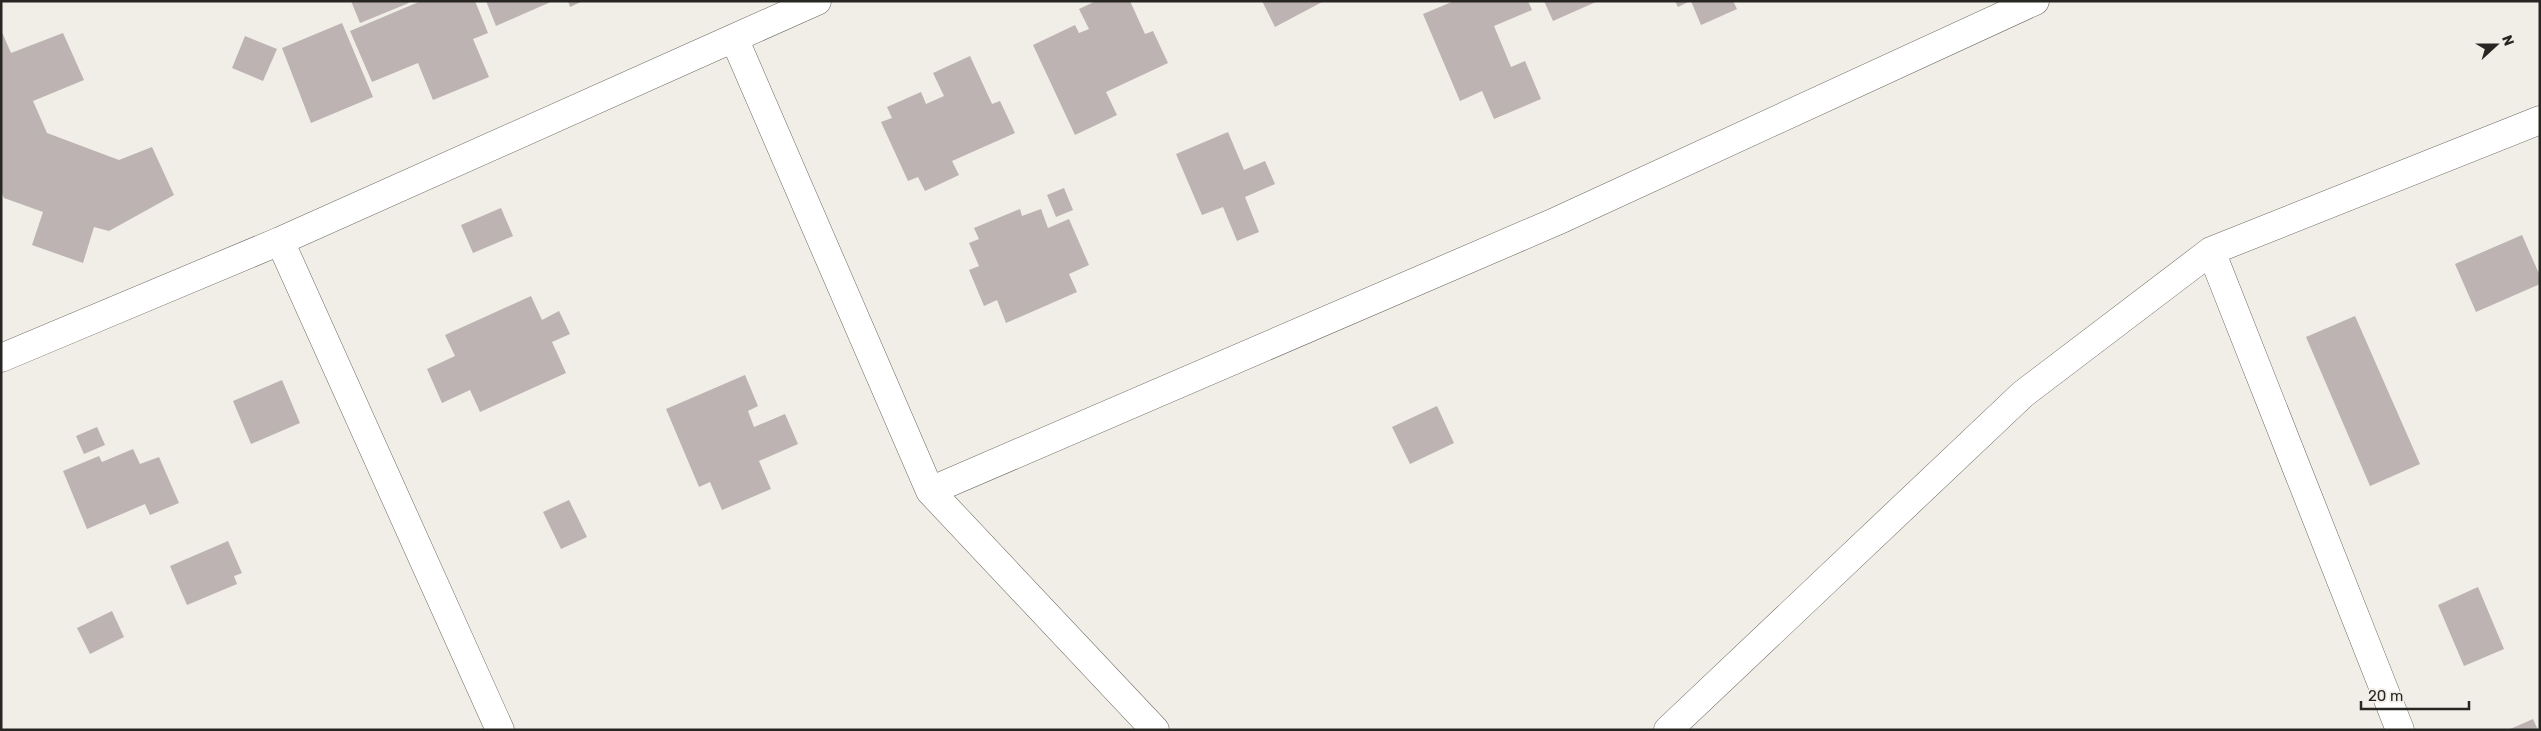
<svg xmlns="http://www.w3.org/2000/svg" width="2541" height="731" font-family="Rubik,sans-serif">
	<rect width="100%" height="100%" fill="#f0eee6"/>
	<path fill="#bcb3b2" d="M 351,1 L 408,1 L 409,3 L 360,23 Z
		M 421,1 L 475,1 L 488,33 L 473,39 L 489,77 L 433,100 L 418,63 L 372,82 L 350,31 Z
		M 486,1 L 553,1 L 496,26 Z
		M 568,1 L 583,1 L 570,7 Z
		M 1096,1 L 1130,1 L 1145,34 L 1153,31 L 1168,63 L 1106,92 L 1117,115 L 1075,135 L 1033,45 L 1075,25 L 1079,33 L 1089,29 L 1079,9 Z
		M 1262,1 L 1324,1 L 1275,27 Z
		M 1454,1 L 1528,1 L 1532,10 L 1494,26 L 1511,67 L 1525,61 L 1541,99 L 1494,119 L 1482,91 L 1460,101 L 1423,14 Z
		M 1544,1 L 1598,1 L 1553,21 Z
		M 1675,1 L 1690,1 L 1678,7 Z
		M 1691,1 L 1733,1 L 1737,9 L 1701,25 Z
		M 342,23 L 373,97 L 311,123 L 282,48 Z
		M 1,30 L 11,53 L 63,33 L 84,80 L 33,101 L 47,133 L 119,160 L 152,147 L 174,195 L 109,231 L 94,227 L 83,263 L 32,245 L 43,212 L 4,198 L 1,191 Z
		M 245,36 L 277,49 L 263,81 L 232,68 Z
		M 970,56 L 992,104 L 1000,101 L 1015,133 L 952,161 L 959,175 L 925,191 L 918,177 L 908,181 L 881,122 L 892,118 L 887,107 L 921,92 L 926,104 L 944,96 L 933,73 Z
		M 1228,132 L 1244,170 L 1265,161 L 1275,184 L 1245,197 L 1259,232 L 1237,241 L 1223,207 L 1202,215 L 1176,154 Z
		M 1064,188 L 1073,210 L 1056,217 L 1047,195 Z
		M 501,208 L 513,236 L 473,253 L 461,225 Z
		M 1020,209 L 1022,216 L 1041,209 L 1048,228 L 1069,219 L 1089,265 L 1069,274 L 1077,292 L 1006,323 L 997,300 L 984,306 L 969,270 L 979,266 L 969,243 L 979,239 L 974,228 Z
		M 2522,235 L 2540,276 L 2540,284 L 2476,312 L 2455,264 Z
		M 531,296 L 542,320 L 559,311 L 570,334 L 552,342 L 566,373 L 480,412 L 470,390 L 442,403 L 427,369 L 455,356 L 445,335 Z
		M 2355,316 L 2420,464 L 2370,486 L 2306,337 Z
		M 745,375 L 758,406 L 748,411 L 754,427 L 785,414 L 798,444 L 759,461 L 771,489 L 722,510 L 710,482 L 699,487 L 666,409 Z
		M 282,380 L 300,423 L 251,444 L 233,401 Z
		M 1437,406 L 1454,443 L 1410,464 L 1392,427 Z
		M 97,427 L 105,445 L 84,454 L 76,436 Z
		M 133,449 L 140,464 L 159,457 L 179,503 L 150,515 L 145,504 L 87,529 L 63,471 L 99,456 L 102,462 Z
		M 569,500 L 587,537 L 561,549 L 543,512 Z
		M 228,541 L 242,573 L 234,576 L 237,584 L 187,605 L 170,566 Z
		M 2478,587 L 2504,649 L 2464,666 L 2438,605 Z
		M 112,611 L 124,637 L 90,654 L 77,628 Z
		M 2533,719 L 2538,730 L 2508,730 Z"/>
	<g fill="none" stroke-linecap="round" stroke-linejoin="round">
		<defs>
			<path id="minor" d="M 817,1 L 734,38 L 930,491 L 1155,730
				M 280,241 L 500,730
				M 2211,251 L 2400,730
				M 1,358 L 280,241 L 734,38
				M 930,491 L 1557,221 L 2035,1
				M 1668,730 L 2023,394 L 2211,251 L 2540,120"/>
		</defs>
		<use href="#minor" stroke="#6b6962" stroke-width="29"/>
		<use href="#minor" stroke="#fff" stroke-width="28"/>
	</g>
	<rect width="2541" height="731" fill="none" stroke="#272623" stroke-width="5"/>
	<g transform="translate(2496 45) rotate(69)" stroke="#f0eee6" stroke-width="4" paint-order="stroke">
	<path d="M0-4L9 19L0 12L-9 19Z" fill="#272623"/>
	<text y="-8" font-size="14" font-weight="bold" text-anchor="middle" fill="#272623">N</text>
	</g>
	<path d="M2361 701v8h108v-8" fill="none" stroke="#272623" stroke-width="2.5"/>
	<text x="2368" y="701" font-size="15" fill="#272623" stroke="#f0eee6" stroke-width="4" paint-order="stroke">20 m</text>
</svg>
